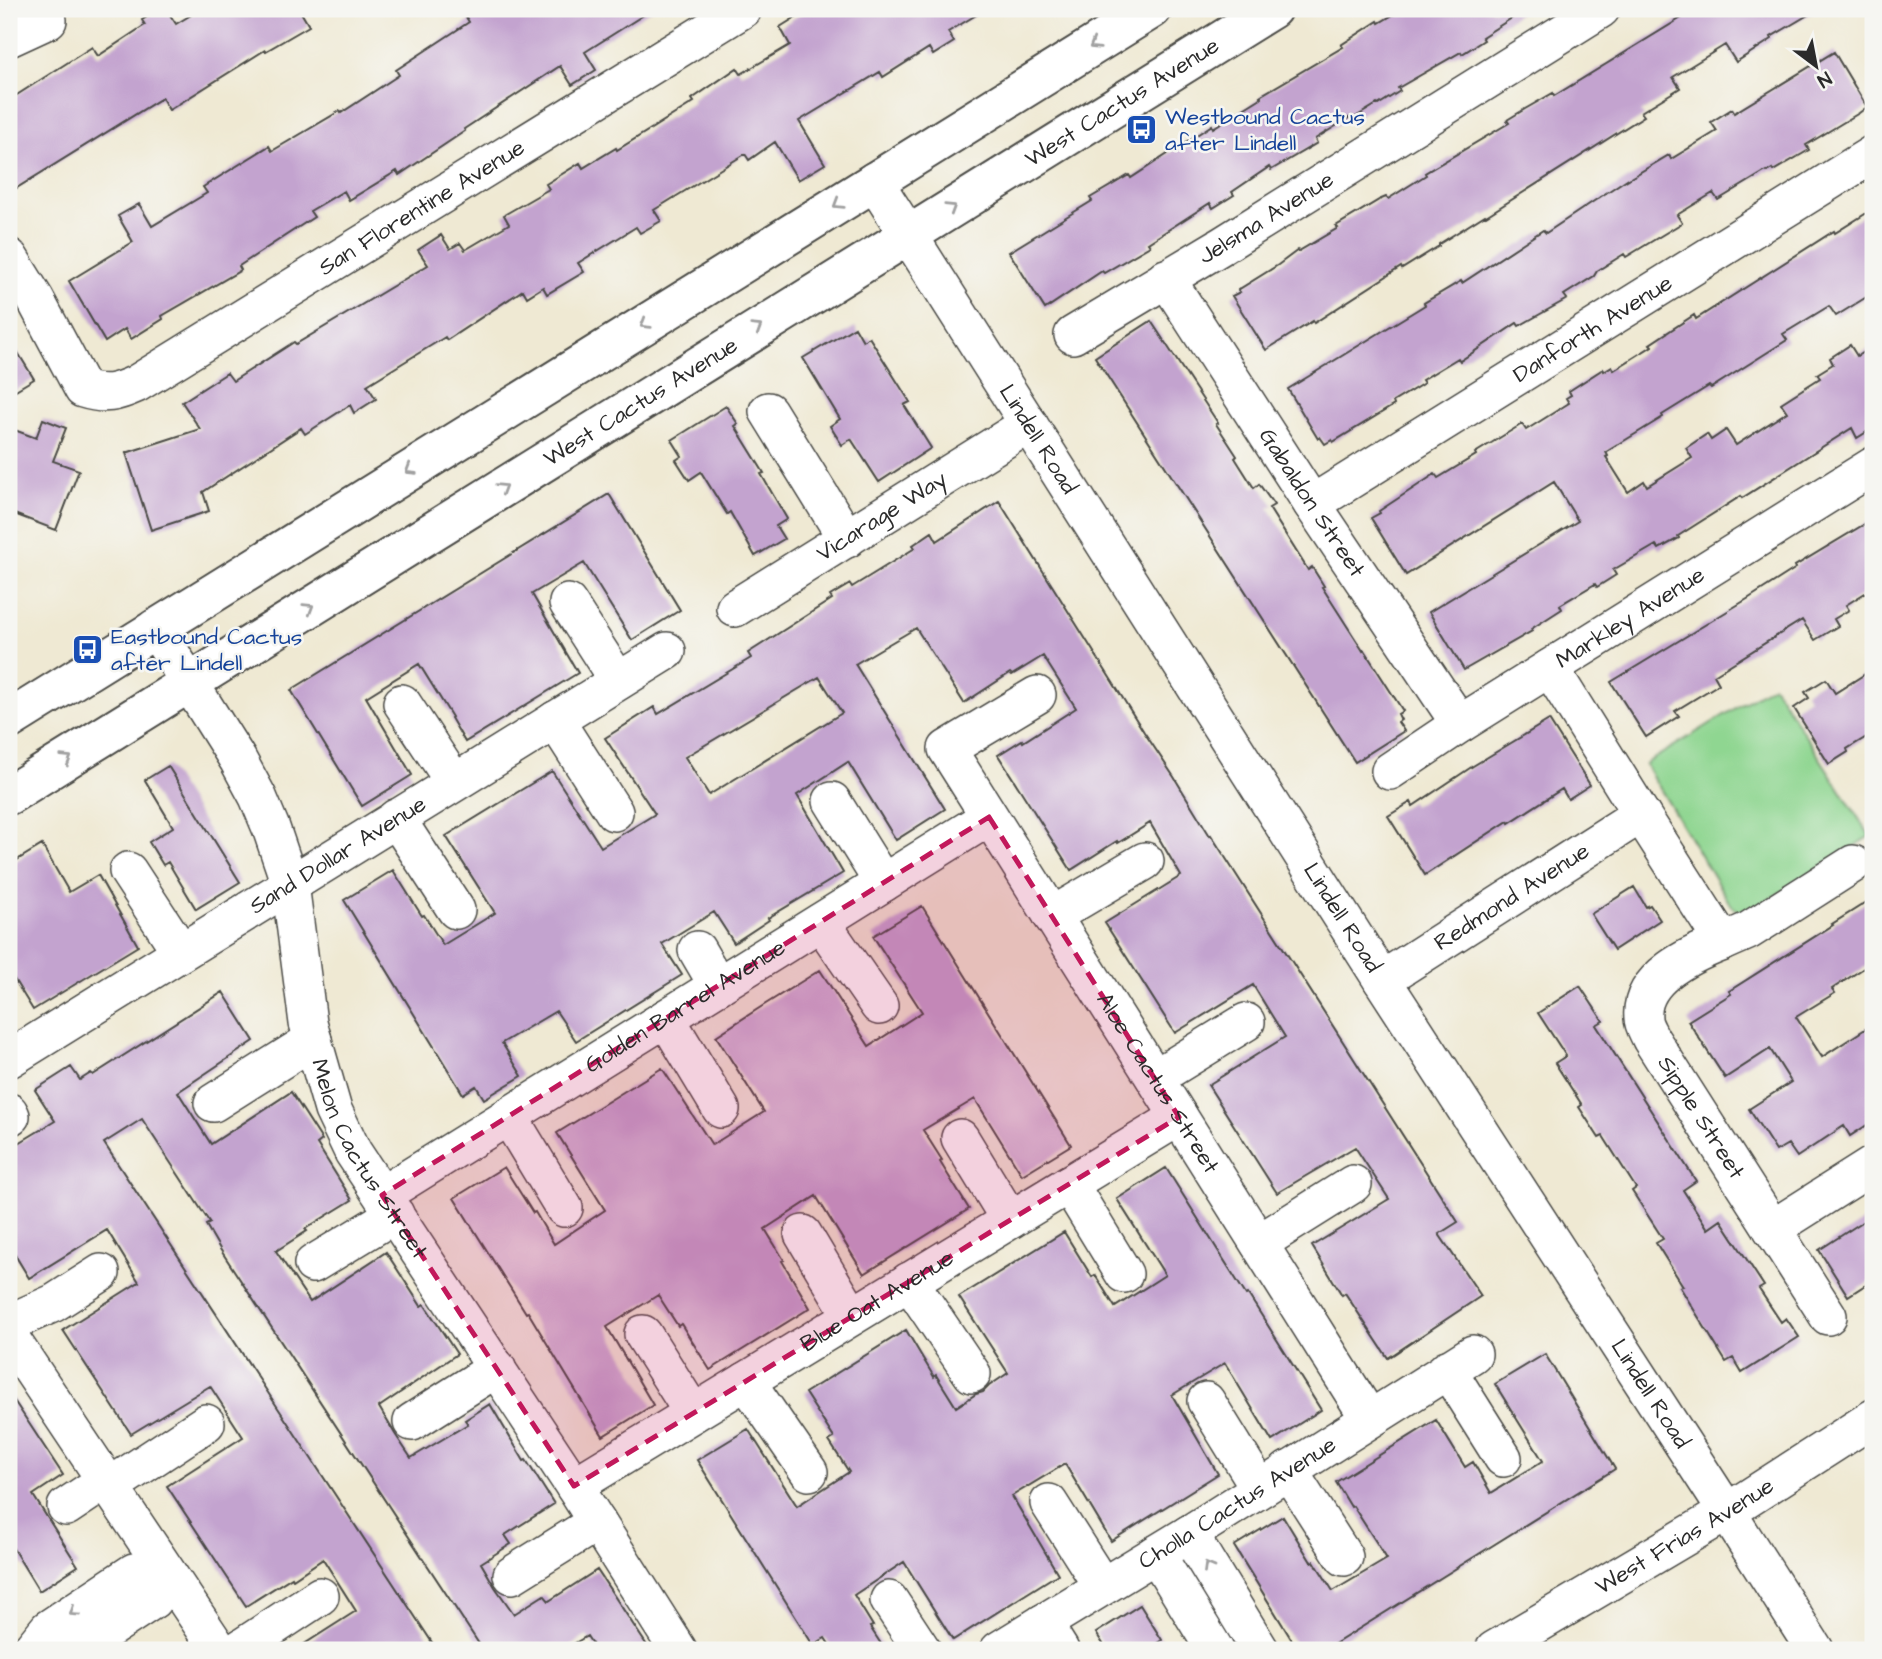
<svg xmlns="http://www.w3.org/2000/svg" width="1882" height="1659" font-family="'Architects Daughter',sans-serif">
	<rect width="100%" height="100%" fill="#f6f6f2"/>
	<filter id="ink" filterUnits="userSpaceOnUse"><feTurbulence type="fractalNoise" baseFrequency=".0143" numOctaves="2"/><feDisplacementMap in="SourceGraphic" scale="14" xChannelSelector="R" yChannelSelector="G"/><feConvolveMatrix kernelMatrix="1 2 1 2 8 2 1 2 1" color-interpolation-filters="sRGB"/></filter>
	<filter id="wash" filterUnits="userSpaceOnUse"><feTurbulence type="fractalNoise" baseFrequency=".00686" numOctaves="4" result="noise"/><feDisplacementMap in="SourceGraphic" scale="28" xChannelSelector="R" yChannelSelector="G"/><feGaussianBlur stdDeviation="1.57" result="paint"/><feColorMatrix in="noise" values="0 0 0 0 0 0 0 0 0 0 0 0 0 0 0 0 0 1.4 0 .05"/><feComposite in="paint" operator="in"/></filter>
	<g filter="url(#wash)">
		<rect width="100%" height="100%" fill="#efe9d3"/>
		<path fill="#8fd691" stroke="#5d805e" stroke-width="2" d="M 1773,685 L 1870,836 L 1751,911 C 1741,913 1736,911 1730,904 L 1645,764 Z"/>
		<g id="blocks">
			<path fill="#c3a3cf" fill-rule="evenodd" d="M 160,9 L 166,9 L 176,24 L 201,9 L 299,9 L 309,26 L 266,51 L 265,50 L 169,110 L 162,98 L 15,189 L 9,178 L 9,100 L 92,47 L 98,56 L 145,25 L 142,20 Z
				M 461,9 L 653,9 L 585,52 L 596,70 L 572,85 L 560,66 L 464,129 L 465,131 L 399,175 L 397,171 L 349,200 L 344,191 L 310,211 L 314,217 L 239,266 L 241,270 L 162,316 L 163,319 L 131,339 L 125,329 L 105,342 L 69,281 L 133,242 L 118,216 L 139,204 L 152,226 L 207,193 L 203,187 L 269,146 L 272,151 L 340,111 L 341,113 L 399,75 L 396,70 L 469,22 Z
				M 809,9 L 986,9 L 948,32 L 954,42 L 933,55 L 929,48 L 883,77 L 880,72 L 799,121 L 825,164 L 798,180 L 775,142 L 749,160 L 745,154 L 654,210 L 661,221 L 640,233 L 636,227 L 578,263 L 584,272 L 547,294 L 543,287 L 527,297 L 523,290 L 447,340 L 445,337 L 367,385 L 376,399 L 354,413 L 350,405 L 305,434 L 301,428 L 203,492 L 209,511 L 151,530 L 126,453 L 200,429 L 182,402 L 227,373 L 233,381 L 294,342 L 296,344 L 428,265 L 418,250 L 441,235 L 450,249 L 460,243 L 465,250 L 509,224 L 504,215 L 549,189 L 546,184 L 580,163 L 583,168 L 616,148 L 617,150 L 694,102 L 692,99 L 737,68 L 741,74 L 790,45 L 780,27 Z
				M 1403,9 L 1526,9 L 1482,37 L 1484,40 L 1462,54 L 1461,52 L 1398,88 L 1400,91 L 1378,105 L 1377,104 L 1354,118 L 1352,116 L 1315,139 L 1317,143 L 1271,170 L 1269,167 L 1232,192 L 1234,195 L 1213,208 L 1210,203 L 1148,243 L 1150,246 L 1104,273 L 1102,271 L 1045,309 L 1009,252 L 1092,201 L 1090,198 L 1129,175 L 1131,178 L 1212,125 L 1213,128 L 1261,98 L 1260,96 L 1343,47 L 1341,45 L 1378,21 L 1379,23 Z
				M 1696,9 L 1818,9 L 1771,37 L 1772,39 L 1736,62 L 1725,45 L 1673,77 L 1680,88 L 1641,112 L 1644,116 L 1486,216 L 1485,215 L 1439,244 L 1439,246 L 1402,269 L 1401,267 L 1314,323 L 1313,321 L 1266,350 L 1232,296 L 1240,292 L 1238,290 L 1278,265 L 1298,250 L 1299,251 L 1338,228 L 1336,226 L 1379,200 L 1386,197 L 1388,199 L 1426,175 L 1425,173 L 1509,123 L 1507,120 L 1525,109 L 1553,93 L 1554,96 Z
				M 1834,52 L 1867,107 L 1859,113 L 1806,145 L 1809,150 L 1773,171 L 1772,169 L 1767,172 L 1766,171 L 1718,200 L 1713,193 L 1677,215 L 1682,223 L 1626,257 L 1624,254 L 1597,271 L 1594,276 L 1564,295 L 1567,299 L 1519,326 L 1517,323 L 1460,361 L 1458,358 L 1422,380 L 1424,383 L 1393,402 L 1394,405 L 1333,442 L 1332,440 L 1325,444 L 1320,437 L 1318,439 L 1288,389 L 1425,305 L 1424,303 L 1461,281 L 1462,283 L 1543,230 L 1546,233 L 1627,179 L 1627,180 L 1669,155 L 1671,159 L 1717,131 L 1711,122 L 1732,109 L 1734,113 Z
				M 1873,209 L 1873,293 L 1836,316 L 1829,306 L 1783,334 L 1787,340 L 1711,388 L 1709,386 L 1662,415 L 1663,417 L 1606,452 L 1608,456 L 1606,457 L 1628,492 L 1644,481 L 1647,486 L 1692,458 L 1686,448 L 1707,434 L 1711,440 L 1726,430 L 1736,445 L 1787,412 L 1781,403 L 1820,378 L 1817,374 L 1833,364 L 1830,358 L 1850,345 L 1857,356 L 1873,346 L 1873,428 L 1857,438 L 1852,428 L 1742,498 L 1741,496 L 1678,536 L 1679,538 L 1659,549 L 1656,545 L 1613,570 L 1616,575 L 1597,587 L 1595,584 L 1560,605 L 1562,609 L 1531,629 L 1532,631 L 1464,670 L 1429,612 L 1578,521 L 1554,482 L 1406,575 L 1371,518 L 1380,513 L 1379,511 L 1435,474 L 1438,478 L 1476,455 L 1475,453 L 1522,424 L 1526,430 L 1569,403 L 1566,398 L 1571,395 L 1569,391 L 1603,369 L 1604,371 L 1612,366 L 1614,370 L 1652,346 L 1650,344 L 1694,315 L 1696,319 L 1834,231 L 1835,233 Z
				M 1151,321 L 1218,423 L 1216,424 L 1237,456 L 1235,458 L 1254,488 L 1259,484 L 1274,505 L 1269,508 L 1308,570 L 1312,567 L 1324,586 L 1322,587 L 1363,651 L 1364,650 L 1403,711 L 1398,714 L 1401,720 L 1398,722 L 1404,731 L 1355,762 L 1095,357 Z
				M 855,327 L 863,341 L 869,337 L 910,402 L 904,405 L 931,448 L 879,482 L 851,439 L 842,445 L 830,426 L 840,419 L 803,358 Z
				M 9,338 L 34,379 L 9,394 Z
				M 726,406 L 738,424 L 735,426 L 764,473 L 761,474 L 787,519 L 776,526 L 784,539 L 755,556 L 730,512 L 727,514 L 701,472 L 689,480 L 676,460 L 682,456 L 672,440 Z
				M 43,419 L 66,428 L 53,461 L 79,470 L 56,530 L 9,512 L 9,428 L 36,438 Z
				M 609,494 L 680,610 L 632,640 L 584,563 L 532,594 L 578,673 L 465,742 L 451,718 L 452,717 L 419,664 L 366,697 L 412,775 L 362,806 L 291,690 Z
				M 999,501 L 1144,732 L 1174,777 L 1210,836 L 1211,835 L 1458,1222 L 1439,1234 L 1481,1296 L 1388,1358 L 1345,1293 L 1342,1295 L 1312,1246 L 1389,1199 L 1355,1147 L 1277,1193 L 1208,1085 L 1285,1037 L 1253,985 L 1175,1033 L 1105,923 L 1181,876 L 1150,823 L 1118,843 L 1117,841 L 1071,870 L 998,755 L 1022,740 L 1023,742 L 1076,708 L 1043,656 L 1012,675 L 1010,673 L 964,703 L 916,628 L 855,664 L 945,809 L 896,840 L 848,762 L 797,795 L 843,873 L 768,918 L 769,920 L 734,943 L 714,912 L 662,944 L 682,975 L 576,1041 L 556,1011 L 502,1043 L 522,1076 L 484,1099 L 476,1086 L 463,1094 L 344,900 L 393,870 L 422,916 L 424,915 L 443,945 L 495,913 L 446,836 L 552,771 L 601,847 L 655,814 L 605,738 L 654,707 L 658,714 L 751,658 L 748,653 L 832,599 L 830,596 L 850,584 L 852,587 L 915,548 L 913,545 L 932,532 L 937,541 ZM 819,677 L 842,713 L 709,795 L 685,757 Z
				M 1873,519 L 1873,588 L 1846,605 L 1849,610 L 1834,619 L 1838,626 L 1815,640 L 1802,620 L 1714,675 L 1719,684 L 1675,711 L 1679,716 L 1646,737 L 1611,682 L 1749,598 L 1796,568 L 1795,566 Z
				M 1873,669 L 1873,733 L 1847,749 L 1848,752 L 1829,764 L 1794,708 L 1809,698 L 1805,692 L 1826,679 L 1835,693 Z
				M 1549,720 L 1590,785 L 1568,799 L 1562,789 L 1509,823 L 1508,821 L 1425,875 L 1388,816 L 1411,802 L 1413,806 L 1473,766 Z
				M 168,766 L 240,882 L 196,909 L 168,862 L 163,865 L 149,842 L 173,827 L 145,780 Z
				M 42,845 L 69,892 L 98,875 L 138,946 L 33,1010 L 9,971 L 9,865 Z
				M 1634,887 L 1646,907 L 1650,905 L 1660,920 L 1614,950 L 1591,914 Z
				M 1873,898 L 1873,962 L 1832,989 L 1835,993 L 1796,1017 L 1822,1057 L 1873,1024 L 1873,1121 L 1850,1136 L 1844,1126 L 1797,1157 L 1788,1144 L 1776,1151 L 1749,1109 L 1791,1082 L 1770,1049 L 1725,1078 L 1688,1021 L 1731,994 L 1729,991 L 1833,925 L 1832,924 Z
				M 922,906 L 1071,1145 L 1022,1175 L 975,1099 L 923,1130 L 942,1160 L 940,1162 L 969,1209 L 864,1274 L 816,1196 L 765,1229 L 784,1260 L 782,1261 L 810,1308 L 710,1370 L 681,1324 L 678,1326 L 658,1295 L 607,1327 L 653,1405 L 603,1436 L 528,1312 L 526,1313 L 454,1198 L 504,1167 L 533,1213 L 535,1212 L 554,1244 L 605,1210 L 557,1133 L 662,1068 L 712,1145 L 764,1112 L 716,1036 L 764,1005 L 820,970 L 869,1046 L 922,1012 L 873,936 Z
				M 1580,986 L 1603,1021 L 1596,1025 L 1696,1181 L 1683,1190 L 1708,1229 L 1721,1220 L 1764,1286 L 1759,1289 L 1781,1322 L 1786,1318 L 1799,1337 L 1742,1373 L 1733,1358 L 1726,1362 L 1680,1287 L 1683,1286 L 1656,1243 L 1663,1239 L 1632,1191 L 1636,1188 L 1603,1136 L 1599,1138 L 1579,1107 L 1582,1105 L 1555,1063 L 1566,1056 L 1538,1013 Z
				M 223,992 L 254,1041 L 178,1092 L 211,1144 L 291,1092 L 322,1140 L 317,1144 L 352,1200 L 305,1229 L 307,1231 L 276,1251 L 310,1302 L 386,1252 L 421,1306 L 424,1304 L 457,1354 L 379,1407 L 395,1434 L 411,1458 L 468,1424 L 465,1420 L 490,1404 L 524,1461 L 526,1460 L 554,1504 L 505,1535 L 511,1544 L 481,1563 L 495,1587 L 514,1614 L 544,1595 L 549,1601 L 597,1570 L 650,1650 L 596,1650 L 587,1636 L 563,1650 L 483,1650 L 220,1249 L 206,1225 L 210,1223 L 142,1119 L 104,1143 L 437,1650 L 295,1650 L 356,1611 L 323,1559 L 293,1579 L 292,1577 L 246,1606 L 167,1486 L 243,1437 L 210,1386 L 131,1434 L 95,1379 L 63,1330 L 139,1282 L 107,1230 L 29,1278 L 9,1245 L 9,1149 L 55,1121 L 35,1090 L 71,1067 L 80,1080 L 91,1073 L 93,1075 Z
				M 1166,1168 L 1246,1295 L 1248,1294 L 1284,1351 L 1321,1410 L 1272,1441 L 1225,1363 L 1172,1395 L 1218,1474 L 1111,1541 L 1065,1464 L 1012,1496 L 1058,1574 L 953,1640 L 904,1562 L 854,1595 L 873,1626 L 870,1627 L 885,1650 L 833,1650 L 825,1638 L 813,1645 L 697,1460 L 748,1429 L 797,1506 L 849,1472 L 829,1441 L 834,1438 L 805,1393 L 906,1330 L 934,1377 L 936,1375 L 956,1407 L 976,1394 L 983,1392 L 989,1386 L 1008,1373 L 959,1297 L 1064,1232 L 1092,1277 L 1095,1275 L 1115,1307 L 1165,1275 L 1117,1199 Z
				M 1873,1215 L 1873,1280 L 1848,1296 L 1819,1250 Z
				M 1545,1354 L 1615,1469 L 1325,1650 L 1298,1650 L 1234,1546 L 1283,1516 L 1311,1562 L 1314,1561 L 1333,1591 L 1387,1559 L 1353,1506 L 1351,1507 L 1336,1482 L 1436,1420 L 1465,1467 L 1473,1462 L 1491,1493 L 1543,1461 L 1495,1384 Z
				M 9,1393 L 63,1475 L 33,1495 L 78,1566 L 39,1591 L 9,1542 Z
				M 1140,1605 L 1162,1640 L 1146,1650 L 1107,1650 L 1096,1633 Z"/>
		</g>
	</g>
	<g filter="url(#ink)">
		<use href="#blocks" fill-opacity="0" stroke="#484844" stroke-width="2"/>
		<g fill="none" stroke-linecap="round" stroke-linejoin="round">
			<defs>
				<g id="minor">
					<path d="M 9,38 L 48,20"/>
					<path id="s1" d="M 874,181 L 1382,980 L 1727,1512 L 1815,1650"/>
					<path id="s2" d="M 9,257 L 35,299 L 83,389 C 105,396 116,393 136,384 L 743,9"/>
					<path id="s3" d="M 1166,278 L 1312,504 L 1460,724"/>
					<path id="s4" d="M 1073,335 L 1223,245 L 1601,9"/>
					<path d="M 768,411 L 847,539"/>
					<path id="s5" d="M 1312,504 L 1873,154"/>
					<path d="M 568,603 L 618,681"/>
					<path id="s6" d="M 735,608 L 1029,424"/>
					<path id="s7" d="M 155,628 L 238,760 L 258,797 L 271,828 L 290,884 L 308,1023 L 333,1110 L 353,1152 L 574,1486 L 678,1650"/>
					<path id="s8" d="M 1550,668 L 1641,814 L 1723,942 C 1692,954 1639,977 1643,1018 C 1643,1025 1648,1032 1651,1039 L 1828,1316"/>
					<path id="s9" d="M 1037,695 L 947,749 L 1369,1418"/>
					<path d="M 402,703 L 454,782"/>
					<path d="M 555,720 L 614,812"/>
					<path id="s10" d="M 1390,771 L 1460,724 L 1873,466"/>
					<path d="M 832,801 L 883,883"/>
					<path d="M 396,818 L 456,910"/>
					<path d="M 128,871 L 181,952"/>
					<path d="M 1052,916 L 1145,861"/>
					<path d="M 821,922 L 879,1006"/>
					<path d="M 1723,942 L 1748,931 L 1853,864"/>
					<path d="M 697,950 L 718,986"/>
					<path id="s11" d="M 1382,980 L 1641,814"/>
					<path d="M 666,1018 L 721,1109"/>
					<path id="s12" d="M 9,1059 L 667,651"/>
					<path d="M 1155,1078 L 1246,1022"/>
					<path d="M 213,1103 L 313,1040"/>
					<path d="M 9,1112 L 11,1116"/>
					<path d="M 509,1117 L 564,1208"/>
					<path d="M 960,1138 L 1010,1220"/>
					<path d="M 1069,1184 L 1124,1274"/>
					<path id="s13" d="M 382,1195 L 989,817"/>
					<path d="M 1772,1229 L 1873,1165"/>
					<path d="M 803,1234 L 852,1316"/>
					<path d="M 1259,1243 L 1353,1184"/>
					<path d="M 313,1264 L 395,1214"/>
					<path d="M 909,1281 L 972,1374"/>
					<path d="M 9,1323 L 54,1303 L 101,1273"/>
					<path d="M 643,1334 L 693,1413"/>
					<path d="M 9,1336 L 219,1650"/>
					<path d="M 1447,1369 L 1503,1458"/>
					<path d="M 746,1381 L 809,1472"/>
					<path d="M 1206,1401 L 1259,1487"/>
					<path d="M 412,1422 L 497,1368"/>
					<path d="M 1288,1470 L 1344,1557"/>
					<path id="s14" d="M 574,1486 L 1179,1117"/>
					<path d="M 109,1487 L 206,1423"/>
					<path d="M 1049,1503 L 1102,1586"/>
					<path d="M 66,1507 L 105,1481"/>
					<path d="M 1189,1534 L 1260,1650"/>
					<path d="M 1156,1554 L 1215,1650"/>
					<path d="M 512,1575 L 597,1522"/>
					<path d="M 889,1600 L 922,1650"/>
					<path d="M 1043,1623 L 1060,1650"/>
					<path d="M 31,1650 L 48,1629 L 134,1572 L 163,1569 L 153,1600 L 77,1650"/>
					<path d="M 238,1650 L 320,1596"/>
					<path id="s15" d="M 999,1650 L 1189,1534 L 1473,1354"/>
					<path id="s16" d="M 1494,1650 L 1727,1512 L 1873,1418"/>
				</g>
				<g id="major">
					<path d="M 9,720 L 1152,9"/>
					<path id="s17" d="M 9,795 L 1272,9"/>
				</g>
			</defs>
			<use href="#minor" stroke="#484844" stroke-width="40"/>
			<use href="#major" stroke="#484844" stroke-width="42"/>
			<use href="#minor" stroke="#fff" stroke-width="37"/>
			<use href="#major" stroke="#fff" stroke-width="38"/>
		</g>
		<defs><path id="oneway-chevron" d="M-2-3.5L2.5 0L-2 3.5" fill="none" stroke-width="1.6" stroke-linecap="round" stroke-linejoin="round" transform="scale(1.75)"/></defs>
		<g stroke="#a0a0a0">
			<use href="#oneway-chevron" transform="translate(1094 45) rotate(148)"/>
			<use href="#oneway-chevron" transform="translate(838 204) rotate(148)"/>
			<use href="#oneway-chevron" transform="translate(951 208) rotate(-32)"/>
			<use href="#oneway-chevron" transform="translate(645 324) rotate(148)"/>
			<use href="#oneway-chevron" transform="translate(757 328) rotate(-32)"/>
			<use href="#oneway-chevron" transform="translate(410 470) rotate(148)"/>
			<use href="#oneway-chevron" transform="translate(502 488) rotate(-32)"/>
			<use href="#oneway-chevron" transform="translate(309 608) rotate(-32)"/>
			<use href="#oneway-chevron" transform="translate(67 759) rotate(-32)"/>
			<use href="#oneway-chevron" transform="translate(1208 1567) rotate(-120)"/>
			<use href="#oneway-chevron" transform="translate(74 1612) rotate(146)"/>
		</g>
	</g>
	<path fill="#c2185b" fill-opacity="0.2" stroke="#c2185b" stroke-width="5" stroke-dasharray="14 9" stroke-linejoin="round" d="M 989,817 L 1179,1117 L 574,1486 L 382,1195 Z"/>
	<defs>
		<symbol id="bus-square" viewBox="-11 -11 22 22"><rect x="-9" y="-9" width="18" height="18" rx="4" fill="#1a4fb4" stroke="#f6f6f2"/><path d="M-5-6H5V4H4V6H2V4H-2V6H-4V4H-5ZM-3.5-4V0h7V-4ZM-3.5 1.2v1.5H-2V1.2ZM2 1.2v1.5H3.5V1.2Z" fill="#fff"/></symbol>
	</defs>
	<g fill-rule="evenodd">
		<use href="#bus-square" x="1124" y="112" width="35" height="35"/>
		<use href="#bus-square" x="70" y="632" width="35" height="35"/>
	</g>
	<g text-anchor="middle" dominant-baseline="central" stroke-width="5" stroke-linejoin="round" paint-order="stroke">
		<g font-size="23" fill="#2b2b2b" stroke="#f6f6f2">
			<text stroke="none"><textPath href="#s17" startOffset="1311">West Cactus Avenue</textPath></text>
			<text stroke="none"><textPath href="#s2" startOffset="542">San Florentine Avenue</textPath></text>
			<text stroke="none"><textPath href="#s4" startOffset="226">Jelsma Avenue</textPath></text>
			<text stroke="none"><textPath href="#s5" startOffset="331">Danforth Avenue</textPath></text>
			<text stroke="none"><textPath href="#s17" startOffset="744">West Cactus Avenue</textPath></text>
			<text stroke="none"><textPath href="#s1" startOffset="306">Lindell Road</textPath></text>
			<text stroke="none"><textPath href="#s3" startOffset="268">Gabaldon Street</textPath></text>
			<text stroke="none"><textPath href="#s6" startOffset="173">Vicarage Way</textPath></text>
			<text stroke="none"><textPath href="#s10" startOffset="285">Markley Avenue</textPath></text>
			<text stroke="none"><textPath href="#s12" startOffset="387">Sand Dollar Avenue</textPath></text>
			<text stroke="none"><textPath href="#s11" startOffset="154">Redmond Avenue</textPath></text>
			<text stroke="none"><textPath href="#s1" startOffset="873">Lindell Road</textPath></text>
			<text stroke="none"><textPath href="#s13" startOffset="357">Golden Barrel Avenue</textPath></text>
			<text stroke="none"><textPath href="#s9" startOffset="500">Aloe Cactus Street</textPath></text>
			<text stroke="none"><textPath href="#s8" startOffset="558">Sipple Street</textPath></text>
			<text stroke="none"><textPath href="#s7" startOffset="581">Melon Cactus Street</textPath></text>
			<text stroke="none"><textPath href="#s14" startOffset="355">Blue Oat Avenue</textPath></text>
			<text stroke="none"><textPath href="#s1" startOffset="1440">Lindell Road</textPath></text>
			<text stroke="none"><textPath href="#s15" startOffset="280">Cholla Cactus Avenue</textPath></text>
			<text stroke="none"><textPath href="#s16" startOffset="222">West Frias Avenue</textPath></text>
		</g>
		<g font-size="23" fill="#164399" stroke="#f6f6f2" text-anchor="start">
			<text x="1165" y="117">Westbound Cactus<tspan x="1165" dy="26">after Lindell</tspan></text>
			<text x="111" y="637">Eastbound Cactus<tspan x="111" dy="26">after Lindell</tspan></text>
		</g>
	</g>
	<rect width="1882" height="1659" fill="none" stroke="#f6f6f2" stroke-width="35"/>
	<g transform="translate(1816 66) rotate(148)" stroke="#f6f6f2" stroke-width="5" paint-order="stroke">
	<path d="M0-5L12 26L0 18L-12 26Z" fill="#2b2b2b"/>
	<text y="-10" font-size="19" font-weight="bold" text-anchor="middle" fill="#2b2b2b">N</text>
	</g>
</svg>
